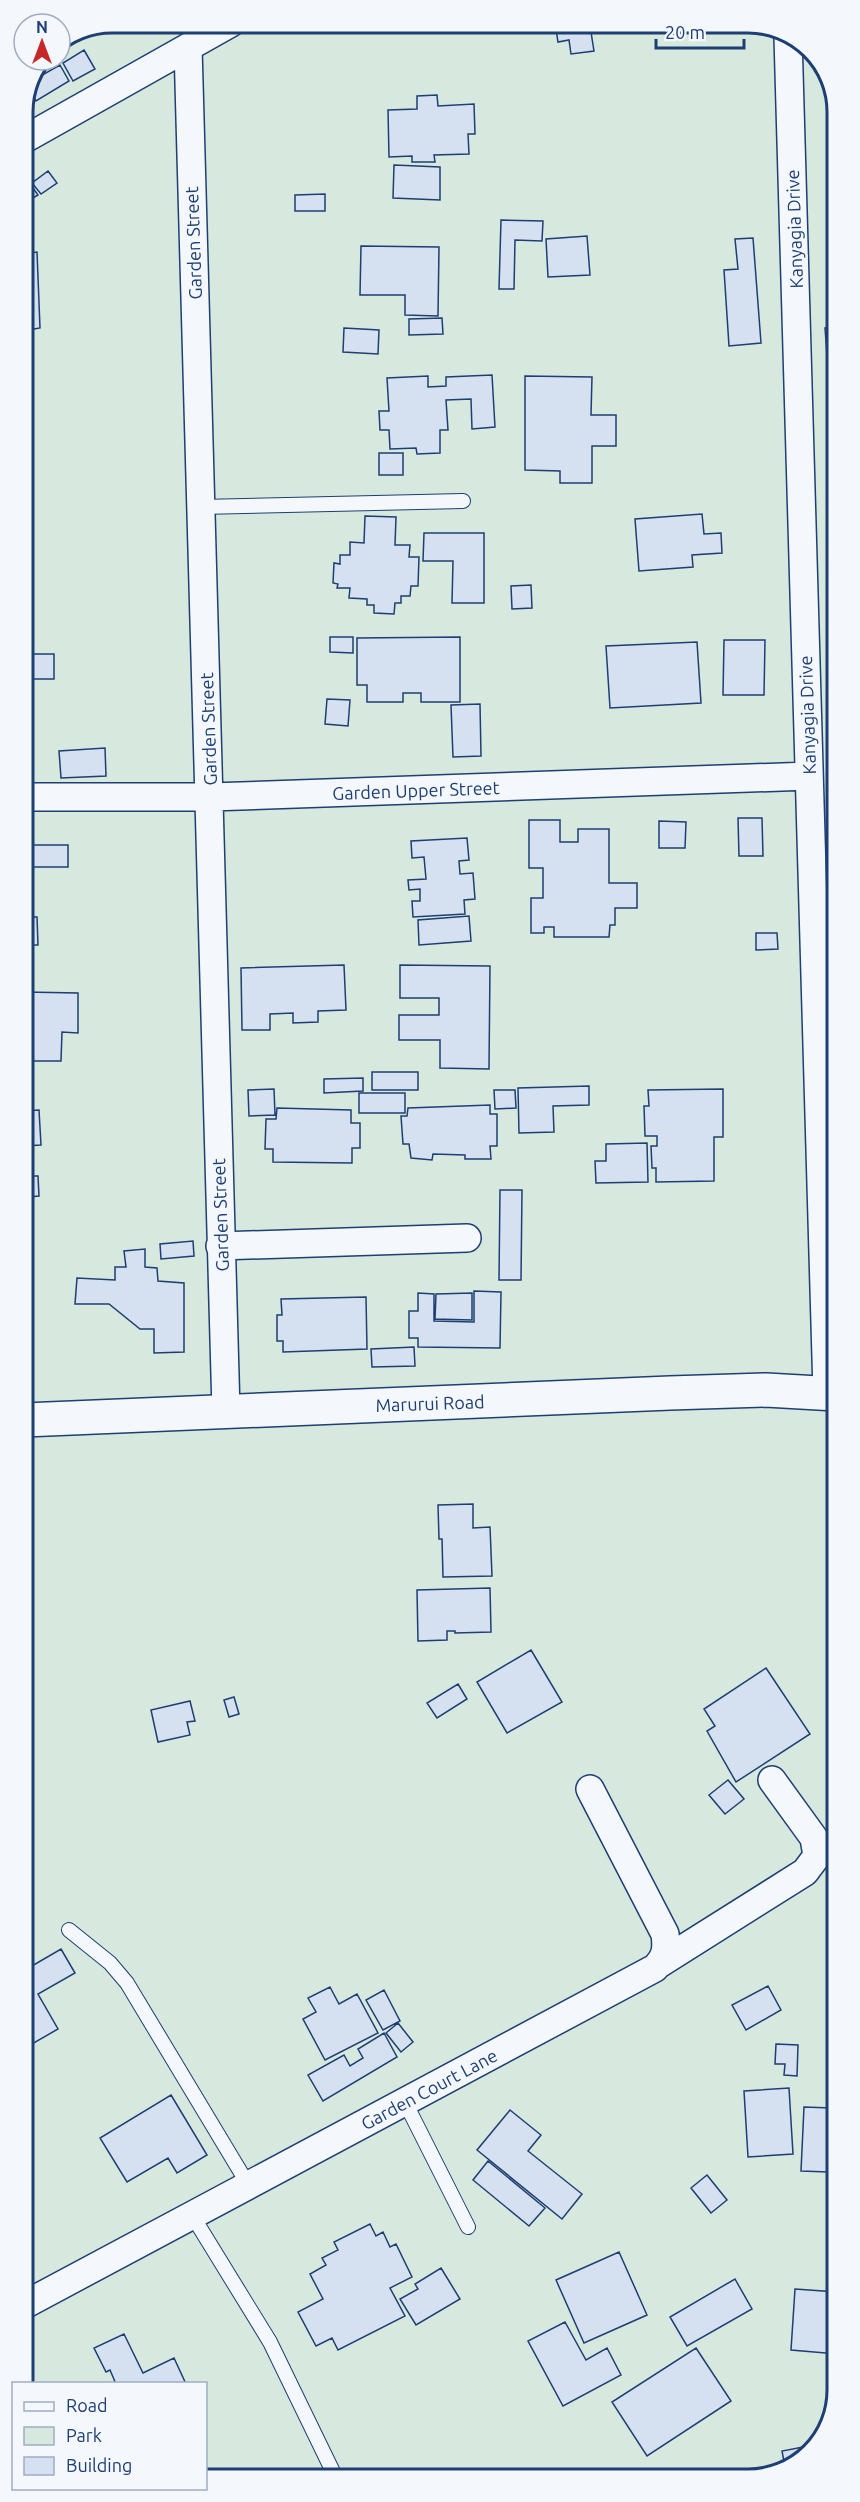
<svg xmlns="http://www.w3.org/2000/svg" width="860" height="2502" font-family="Ubuntu,sans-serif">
	<rect width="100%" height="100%" fill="#f4f7fb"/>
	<path fill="#d7e8df" stroke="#687fa3" stroke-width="1.5" d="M 112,23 L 754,23 L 807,45 L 834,89 L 837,2390 L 819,2445 L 771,2476 L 206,2479 L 206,2384 L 26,2383 L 23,107 L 44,60 L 60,60 L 60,44 Z"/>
	<path fill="#d5e0f0" stroke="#1d3f73" stroke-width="1.5" d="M 555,23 L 602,23 L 603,30 L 591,32 L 594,51 L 571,54 L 569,40 L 558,42 Z
		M 84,50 L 95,69 L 73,81 L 63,63 Z
		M 60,65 L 69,81 L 36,101 L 30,91 L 35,79 Z
		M 437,95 L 438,106 L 474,104 L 475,134 L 468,134 L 469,154 L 434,155 L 435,162 L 412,162 L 412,156 L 389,157 L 388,110 L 417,109 L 417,96 Z
		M 394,165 L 440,167 L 440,200 L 393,198 Z
		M 48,171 L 57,183 L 41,194 L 32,183 Z
		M 28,181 L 38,195 L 23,204 L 23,184 Z
		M 325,194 L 325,211 L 295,211 L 295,195 Z
		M 501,220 L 543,221 L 542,241 L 515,240 L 514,289 L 499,289 Z
		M 587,236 L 590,275 L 548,277 L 546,239 Z
		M 753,238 L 761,343 L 729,346 L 724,270 L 738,269 L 735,239 Z
		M 361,246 L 439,247 L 438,316 L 405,315 L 405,295 L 360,295 Z
		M 37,252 L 40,328 L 23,331 L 23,254 Z
		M 442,318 L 443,334 L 409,335 L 409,319 Z
		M 835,327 L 835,354 L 827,355 L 825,328 Z
		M 344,328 L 379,330 L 378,354 L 343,352 Z
		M 492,375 L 495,427 L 472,429 L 471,399 L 446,400 L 448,430 L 440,430 L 440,453 L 417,454 L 416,448 L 390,449 L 389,430 L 380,430 L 379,411 L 389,411 L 387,378 L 428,376 L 428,387 L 446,386 L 446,377 Z
		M 525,376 L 592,377 L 591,415 L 616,415 L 616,446 L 592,446 L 592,483 L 560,483 L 560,471 L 525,470 Z
		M 379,453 L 403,453 L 403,475 L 379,475 Z
		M 702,514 L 704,534 L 721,533 L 722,553 L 692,555 L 693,567 L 639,571 L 635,519 Z
		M 365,516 L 396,517 L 395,545 L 410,545 L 409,557 L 419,557 L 418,586 L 411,586 L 410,596 L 401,596 L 401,603 L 395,603 L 394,614 L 374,613 L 374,605 L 367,605 L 367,599 L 349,598 L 350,588 L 337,588 L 338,584 L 333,583 L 334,563 L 340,564 L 340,555 L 350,555 L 350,542 L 364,543 Z
		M 424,533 L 484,533 L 484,603 L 452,603 L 453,561 L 423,561 Z
		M 531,585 L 532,608 L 512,609 L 511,586 Z
		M 330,637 L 353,637 L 353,653 L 330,652 Z
		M 460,637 L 460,702 L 421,702 L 421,693 L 403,693 L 403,702 L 367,702 L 367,685 L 357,685 L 357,638 Z
		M 724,640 L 765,640 L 764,695 L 723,695 Z
		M 697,642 L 701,703 L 610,708 L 606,646 Z
		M 27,654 L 54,654 L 54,679 L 27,679 Z
		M 327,699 L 350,700 L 348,726 L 325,724 Z
		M 480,704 L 481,756 L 453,757 L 451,705 Z
		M 105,748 L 106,776 L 61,778 L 59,751 Z
		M 738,818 L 762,818 L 763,856 L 739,856 Z
		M 529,820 L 560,820 L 560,842 L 578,842 L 578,829 L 609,829 L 609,883 L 637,883 L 637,908 L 615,908 L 615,925 L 610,925 L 609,937 L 554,937 L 554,927 L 544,927 L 544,933 L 531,933 L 531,898 L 543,898 L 543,868 L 529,868 Z
		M 659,821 L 686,822 L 685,848 L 659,848 Z
		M 467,838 L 469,860 L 459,861 L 460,874 L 473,873 L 475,899 L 464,900 L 465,914 L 413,917 L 412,901 L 420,901 L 420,889 L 409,890 L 408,880 L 426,879 L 424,857 L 412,858 L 411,841 Z
		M 24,845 L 68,845 L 68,867 L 24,867 Z
		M 469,916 L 471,941 L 419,945 L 418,920 Z
		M 24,917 L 37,917 L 38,945 L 24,945 Z
		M 756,933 L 777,933 L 778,949 L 756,950 Z
		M 344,965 L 346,1010 L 318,1011 L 318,1022 L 293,1023 L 293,1013 L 270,1014 L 270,1030 L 242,1030 L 241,968 Z
		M 400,965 L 490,966 L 489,1069 L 440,1068 L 440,1040 L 399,1040 L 399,1015 L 439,1015 L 439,998 L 400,998 Z
		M 24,992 L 78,993 L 78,1033 L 62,1032 L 61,1061 L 24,1061 Z
		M 372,1072 L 418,1072 L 418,1090 L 372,1090 Z
		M 363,1078 L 363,1091 L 324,1093 L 324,1079 Z
		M 589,1086 L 589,1105 L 553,1106 L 554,1132 L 519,1133 L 518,1088 Z
		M 274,1089 L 275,1115 L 249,1116 L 248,1090 Z
		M 723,1089 L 723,1137 L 714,1137 L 714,1181 L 656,1182 L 656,1168 L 652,1168 L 651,1146 L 657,1146 L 657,1136 L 645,1136 L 644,1106 L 649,1106 L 648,1090 Z
		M 494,1090 L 515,1090 L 516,1108 L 495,1109 Z
		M 359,1093 L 405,1093 L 405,1113 L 359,1113 Z
		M 490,1105 L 490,1114 L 497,1114 L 497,1146 L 490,1146 L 491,1159 L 465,1159 L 465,1155 L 433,1154 L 432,1160 L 411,1158 L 409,1144 L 403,1144 L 401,1116 L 407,1116 L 408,1108 Z
		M 277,1108 L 351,1110 L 351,1123 L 360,1123 L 360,1148 L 352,1148 L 352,1163 L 273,1162 L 273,1149 L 265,1149 L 266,1119 L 276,1119 Z
		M 39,1110 L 41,1145 L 24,1146 L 24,1111 Z
		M 647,1143 L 648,1182 L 596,1183 L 595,1161 L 606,1161 L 606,1144 Z
		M 24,1176 L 38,1176 L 39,1196 L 28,1197 L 29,1214 L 24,1214 Z
		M 500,1190 L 522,1190 L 521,1280 L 499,1280 Z
		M 193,1241 L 194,1256 L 161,1259 L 160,1244 Z
		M 145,1249 L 145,1267 L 157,1268 L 158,1281 L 184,1283 L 184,1352 L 154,1353 L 154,1329 L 140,1329 L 109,1304 L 75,1304 L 77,1278 L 115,1280 L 115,1267 L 126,1267 L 124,1251 Z
		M 474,1291 L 501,1292 L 500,1348 L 418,1347 L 418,1338 L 409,1338 L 409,1311 L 418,1311 L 418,1293 L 434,1294 L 434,1321 L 474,1322 Z
		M 472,1293 L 472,1320 L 435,1319 L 436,1294 Z
		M 366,1297 L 367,1349 L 283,1352 L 283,1341 L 277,1341 L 277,1315 L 282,1315 L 281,1299 Z
		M 414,1347 L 415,1366 L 372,1367 L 371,1349 Z
		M 473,1504 L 473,1528 L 490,1527 L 492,1576 L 443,1577 L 442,1539 L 439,1539 L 438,1505 Z
		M 490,1588 L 491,1632 L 455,1633 L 455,1631 L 447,1631 L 447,1640 L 418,1641 L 417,1590 Z
		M 531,1650 L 562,1702 L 507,1733 L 477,1682 Z
		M 766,1668 L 810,1734 L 736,1782 L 707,1731 L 715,1726 L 704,1709 Z
		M 458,1684 L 467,1699 L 437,1718 L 427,1703 Z
		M 234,1697 L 239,1714 L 229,1717 L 224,1700 Z
		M 190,1701 L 195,1721 L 187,1722 L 190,1735 L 158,1742 L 151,1710 Z
		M 836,1776 L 837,1776 L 837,1814 L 832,1813 Z
		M 728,1780 L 744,1799 L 725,1814 L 709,1795 Z
		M 61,1949 L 75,1973 L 38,1994 L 58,2029 L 25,2048 L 25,1970 Z
		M 768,1986 L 781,2010 L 746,2030 L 732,2005 Z
		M 330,1987 L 339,2004 L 357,1994 L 378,2033 L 325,2060 L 303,2019 L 316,2012 L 308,1998 Z
		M 384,1990 L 400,2021 L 383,2030 L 366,2000 Z
		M 398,2023 L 413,2042 L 401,2052 L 386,2033 Z
		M 384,2033 L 397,2057 L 323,2101 L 308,2075 L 344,2055 L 350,2066 L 363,2058 L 358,2049 Z
		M 776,2044 L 798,2045 L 797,2076 L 784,2075 L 785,2064 L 775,2064 Z
		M 789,2088 L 793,2154 L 748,2157 L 744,2091 Z
		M 171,2095 L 207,2155 L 177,2173 L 168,2158 L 127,2182 L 100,2138 Z
		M 804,2107 L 831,2108 L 828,2172 L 801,2171 Z
		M 510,2110 L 541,2135 L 528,2151 L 582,2194 L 562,2219 L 477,2150 Z
		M 488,2161 L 545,2208 L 529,2226 L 473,2180 Z
		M 707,2175 L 727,2200 L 711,2213 L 691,2188 Z
		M 370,2224 L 376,2236 L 383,2232 L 390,2247 L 396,2244 L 412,2277 L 390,2288 L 405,2316 L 338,2350 L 332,2338 L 316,2346 L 298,2312 L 323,2299 L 310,2274 L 326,2265 L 322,2258 L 338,2250 L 334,2242 Z
		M 619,2252 L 647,2315 L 584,2343 L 556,2280 Z
		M 441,2268 L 460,2299 L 416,2325 L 400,2299 L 418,2289 L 415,2284 Z
		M 735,2279 L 752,2309 L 687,2346 L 670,2317 Z
		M 795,2289 L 837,2292 L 837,2354 L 791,2350 Z
		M 565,2322 L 586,2360 L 607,2348 L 621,2375 L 563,2406 L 528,2341 Z
		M 124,2334 L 143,2373 L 174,2358 L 186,2384 L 116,2384 L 110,2370 L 106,2372 L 94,2348 Z
		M 696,2348 L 731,2401 L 647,2456 L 612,2402 Z
		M 819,2444 L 819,2445 L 785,2467 L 782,2451 Z"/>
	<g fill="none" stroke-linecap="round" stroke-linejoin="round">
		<defs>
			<path id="service" d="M 200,507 L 463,501
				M 69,1930 L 110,1963 L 127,1983 L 249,2186
				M 405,2102 L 468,2227
				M 192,2215 L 270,2342 L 336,2478"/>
			<path id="minor" d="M 788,37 L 827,1393
				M 188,47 L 226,1411
				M 23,140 L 231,23
				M 24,797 L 210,797 L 809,776
				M 220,1246 L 467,1238
				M 659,1964 L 805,1872 L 817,1856 L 814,1838 L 772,1780
				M 26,2304 L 655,1968 C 666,1957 667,1949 665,1934 L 590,1789"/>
			<path id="tertiary" d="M 24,1420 L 670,1393 L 766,1390 L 836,1394"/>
		</defs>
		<use href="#service" stroke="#1d3f73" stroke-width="16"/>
		<use href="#minor" stroke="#1d3f73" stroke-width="30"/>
		<use href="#tertiary" stroke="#1d3f73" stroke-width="36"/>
		<use href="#service" stroke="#f4f7fb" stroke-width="14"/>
		<use href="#minor" stroke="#f4f7fb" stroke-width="27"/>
		<use href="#tertiary" stroke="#f4f7fb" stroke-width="33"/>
	</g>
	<g text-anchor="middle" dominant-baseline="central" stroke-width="4.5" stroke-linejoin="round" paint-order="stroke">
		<g font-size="18" fill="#1d3f73" stroke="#f4f7fb">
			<text transform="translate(794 229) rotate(-92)">Kanyagia Drive</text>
			<text transform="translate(193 243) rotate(-92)">Garden Street</text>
			<text transform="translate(807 715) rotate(-92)">Kanyagia Drive</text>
			<text transform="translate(208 729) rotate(-92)">Garden Street</text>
			<text transform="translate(416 790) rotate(-2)">Garden Upper Street</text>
			<text transform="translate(220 1215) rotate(-92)">Garden Street</text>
			<text transform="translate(430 1403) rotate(-2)">Marurui Road</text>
			<text transform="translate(429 2089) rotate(-28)">Garden Court Lane</text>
		</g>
	</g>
	<path d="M0 0H860V2502H0ZM112 33H748A79 79 0 0 1 827 112V2390A79 79 0 0 1 748 2469H112A79 79 0 0 1 33 2390V112A79 79 0 0 1 112 33Z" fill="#f4f7fb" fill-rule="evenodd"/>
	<path fill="none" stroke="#1d3f73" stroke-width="3" d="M112 33H748A79 79 0 0 1 827 112V2390A79 79 0 0 1 748 2469H112A79 79 0 0 1 33 2390V112A79 79 0 0 1 112 33Z"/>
	<rect x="12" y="2382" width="195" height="108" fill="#f4f7fb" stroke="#9eadc5" stroke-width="1.5"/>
	<rect x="24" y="2402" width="30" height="9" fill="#f4f7fb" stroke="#9eadc5" stroke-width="1.5"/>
	<text x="66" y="2412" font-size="18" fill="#1d3f73">Road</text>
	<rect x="24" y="2427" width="30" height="18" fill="#d7e8df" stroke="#9eadc5" stroke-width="1.5"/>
	<text x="66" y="2442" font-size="18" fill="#1d3f73">Park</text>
	<rect x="24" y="2457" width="30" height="18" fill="#d5e0f0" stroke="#9eadc5" stroke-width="1.5"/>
	<text x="66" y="2472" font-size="18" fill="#1d3f73">Building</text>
	<g transform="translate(42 42)"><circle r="28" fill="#f4f7fb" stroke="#9eadc5" stroke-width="1.5"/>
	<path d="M0-4.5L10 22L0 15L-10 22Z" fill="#c62828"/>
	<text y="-9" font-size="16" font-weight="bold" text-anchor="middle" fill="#1d3f73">N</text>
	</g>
	<path d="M656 39v9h88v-9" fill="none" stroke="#1d3f73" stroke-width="3"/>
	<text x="665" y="39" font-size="18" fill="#1d3f73" stroke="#f4f7fb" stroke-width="4.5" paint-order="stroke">20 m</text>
</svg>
